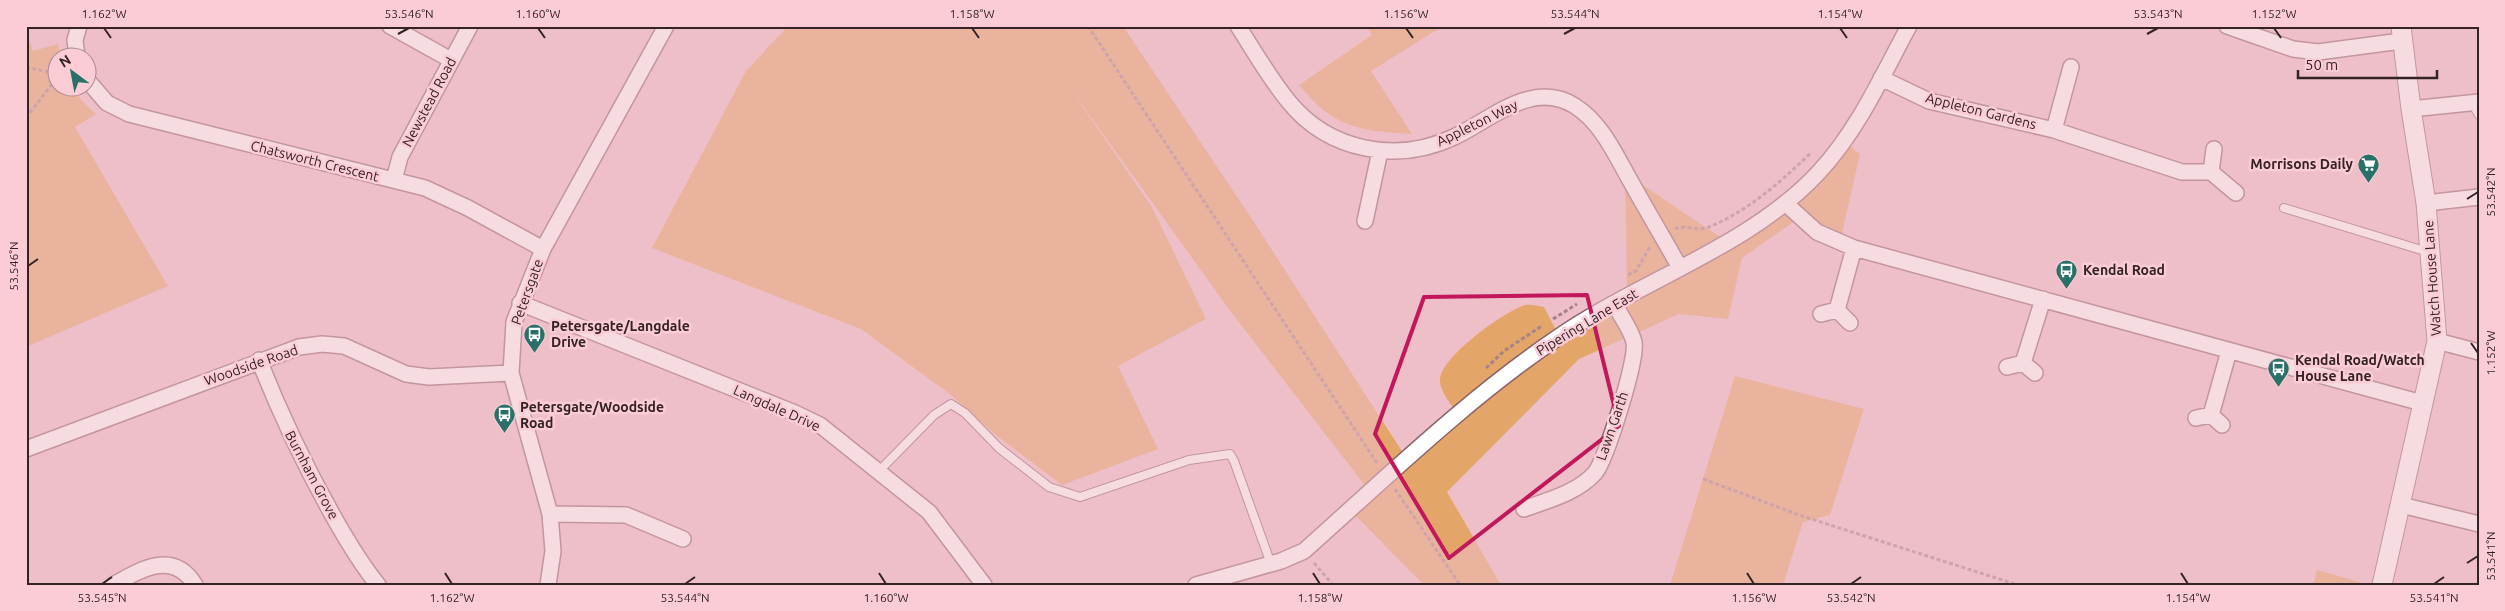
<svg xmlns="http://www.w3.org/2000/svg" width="2505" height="611" font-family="Ubuntu,sans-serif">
	<rect width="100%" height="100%" fill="#eebfc9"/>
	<path fill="#e4a568" d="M 788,26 L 1123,26 L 1252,219 L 1407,459 L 1458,416 C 1453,406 1441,393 1440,382 C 1437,359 1505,311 1525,305 C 1531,304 1538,306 1544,307 L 1559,336 L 1627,297 L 1625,173 L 1726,241 L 1785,203 L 1844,141 L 1860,154 L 1840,242 L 1799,218 L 1742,258 L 1728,319 L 1679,314 L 1579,359 L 1447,492 L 1501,585 L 1420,585 L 1422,583 L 1350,510 L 1370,492 L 1228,308 L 1067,84 L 1152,207 L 1206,319 L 1118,366 L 1158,449 L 1062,485 L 993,433 L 951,395 L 861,329 L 652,248 L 746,71 Z
		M 1369,26 L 1443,26 L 1371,71 L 1412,134 C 1359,131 1334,128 1299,85 L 1372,35 L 1368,28 Z
		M 26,33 L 33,51 L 58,44 L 61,57 L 58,58 L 58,88 L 73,88 L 82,101 L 96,114 L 75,127 L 168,286 L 26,347 Z
		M 1735,376 L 1864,409 L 1830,515 L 1803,522 L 1783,585 L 1670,585 Z
		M 2317,570 L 2363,583 L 2362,585 L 2313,585 Z"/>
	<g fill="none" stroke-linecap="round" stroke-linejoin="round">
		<defs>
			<path id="service" d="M 2472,103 L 2479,115
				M 2284,208 L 2428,252
				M 879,471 L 934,415 L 951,404 L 965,413 L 999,448 L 1049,487 L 1080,497 L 1189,460 L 1230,454 L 1234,461 L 1271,564"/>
			<path id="minor" d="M 390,26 L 451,60
				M 1238,26 C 1254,51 1270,79 1289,102 C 1329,151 1397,164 1454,137 C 1491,120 1532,79 1575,106 C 1602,123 1616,156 1631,182 C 1647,211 1664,239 1680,268
				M 2227,26 L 2293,49 L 2318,52 L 2401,41
				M 77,58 L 75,40 L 79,26
				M 1881,78 L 1929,101 L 2054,130 L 2182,172 L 2211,172
				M 88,81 L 107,103 L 129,114 L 425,188 L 468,208 L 543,249
				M 2411,109 L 2479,102
				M 2054,130 L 2071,67
				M 2214,149 L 2211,172 L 2236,193
				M 394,180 L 400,157 L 470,26
				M 1785,203 L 1817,232 L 1854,248 L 2422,403
				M 2426,203 L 2479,197
				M 1365,221 L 1380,151
				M 520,303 L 795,413 L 820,425 L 929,512 L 984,585
				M 1837,310 L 1854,248
				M 1821,314 L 1837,310 L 1850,323
				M 2437,341 L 2479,352
				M 259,360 C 280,413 304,464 332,514 C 346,539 360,563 378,585
				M 2023,363 L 2043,299
				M 2007,367 L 2023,363 L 2035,373
				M 2211,415 L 2229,351
				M 2196,418 L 2211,415 L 2222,425
				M 26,449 L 299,347 L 322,344 L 344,346 L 406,374 L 429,377 L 511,373
				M 2401,505 L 2479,524
				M 1524,509 C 1548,500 1577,493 1595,473 C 1606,460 1638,358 1634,342 C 1631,329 1620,316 1615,304
				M 550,514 L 626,515 L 683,539
				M 113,585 C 140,570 173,549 195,585
				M 548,585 L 553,551 L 550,514 L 511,373 L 514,322 L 543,249 L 666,26
				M 1196,585 L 1281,561 L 1304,551 C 1386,478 1466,400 1557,338 C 1639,281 1751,246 1819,172 C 1858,130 1882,76 1909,26"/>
			<path id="tertiary" d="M 2382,585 L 2437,341 L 2426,203 L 2411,109 L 2401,26"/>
		</defs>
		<use href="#service" stroke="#8d636d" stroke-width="10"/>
		<use href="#minor" stroke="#8d636d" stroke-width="18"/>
		<use href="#tertiary" stroke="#8d636d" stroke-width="21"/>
		<path stroke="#a6828a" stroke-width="3" stroke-dasharray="4 2.5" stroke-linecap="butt" d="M 1088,26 L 1377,463
			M 26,67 L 58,74
			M 26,118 L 52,84 L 58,80
			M 1675,229 C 1685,224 1698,232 1709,227 C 1750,210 1780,182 1812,152
			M 1628,275 L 1636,271 L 1650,247
			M 1553,319 L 1577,304
			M 1486,368 L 1504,351 L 1543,325
			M 1703,479 L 1802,516 L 2018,585
			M 1395,489 L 1460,585
			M 1314,563 L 1333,585"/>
		<use href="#service" stroke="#fff" stroke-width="8"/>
		<use href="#minor" stroke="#fff" stroke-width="15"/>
		<use href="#tertiary" stroke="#fff" stroke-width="19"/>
	</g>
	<path d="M0 0H2505V611H0ZM 1587,295 L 1619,426 L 1449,558 L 1375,434 L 1424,297 Z" fill="#eebfc9" fill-opacity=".55" fill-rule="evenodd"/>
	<path fill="none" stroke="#c2185b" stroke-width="4" stroke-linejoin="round" d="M 1587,295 L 1619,426 L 1449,558 L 1375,434 L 1424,297 Z"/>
	<path fill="none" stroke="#342226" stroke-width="2" d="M 104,28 L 111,38M 538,28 L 545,38M 972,28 L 979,38M 1406,28 L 1413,38M 1840,28 L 1847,38M 2274,28 L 2281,38M 398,34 L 409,28M 1564,34 L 1575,28M 2147,34 L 2158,28M 2467,199 L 2478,192M 28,266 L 38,259M 2471,343 L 2478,353M 2467,563 L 2478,556M 445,573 L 452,584M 879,573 L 886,584M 1313,573 L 1320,584M 1747,573 L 1754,584M 2181,573 L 2188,584M 102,584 L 112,577M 685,584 L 695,577M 1851,584 L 1861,577M 2434,584 L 2444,577"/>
	<defs>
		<symbol id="supermarket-pin" viewBox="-11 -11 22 30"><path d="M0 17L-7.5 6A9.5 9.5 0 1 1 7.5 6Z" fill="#297168" stroke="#fbccd6"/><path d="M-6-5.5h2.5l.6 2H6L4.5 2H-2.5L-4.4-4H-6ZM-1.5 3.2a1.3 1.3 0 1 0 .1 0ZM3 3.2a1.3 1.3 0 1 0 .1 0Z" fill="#fff"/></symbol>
		<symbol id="bus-pin" viewBox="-11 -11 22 30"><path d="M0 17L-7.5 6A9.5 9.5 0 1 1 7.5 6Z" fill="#297168" stroke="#fbccd6"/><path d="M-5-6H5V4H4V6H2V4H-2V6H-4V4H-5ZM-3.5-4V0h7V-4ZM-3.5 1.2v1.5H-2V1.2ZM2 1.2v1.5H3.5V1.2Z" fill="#fff"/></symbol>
	</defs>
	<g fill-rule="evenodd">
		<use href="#supermarket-pin" x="2356" y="152" width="25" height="34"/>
		<use href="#bus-pin" x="2054" y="258" width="25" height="34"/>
		<use href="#bus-pin" x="522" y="322" width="25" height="34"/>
		<use href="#bus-pin" x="2266" y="356" width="25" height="34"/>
		<use href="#bus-pin" x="492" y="402" width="25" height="34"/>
	</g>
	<g text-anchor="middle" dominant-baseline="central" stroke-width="5" stroke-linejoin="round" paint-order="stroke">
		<g font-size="14" fill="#342226" stroke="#fbccd6">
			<text transform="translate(429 102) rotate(-62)">Newstead Road</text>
			<text transform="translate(1981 111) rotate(14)">Appleton Gardens</text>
			<text transform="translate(1477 123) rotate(-26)">Appleton Way</text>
			<text transform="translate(315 161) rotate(14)">Chatsworth Crescent</text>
			<text transform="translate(2432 278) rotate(-94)">Watch House Lane</text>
			<text transform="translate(527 292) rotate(-70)">Petersgate</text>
			<text transform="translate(1587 322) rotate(-31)">Pipering Lane East</text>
			<text transform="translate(251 365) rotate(-19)">Woodside Road</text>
			<text transform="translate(777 408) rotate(24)">Langdale Drive</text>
			<text transform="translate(1612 426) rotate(-71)">Lawn Garth</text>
			<text transform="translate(312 475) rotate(62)">Burnham Grove</text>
		</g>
		<g font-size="14" font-weight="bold" fill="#342226" stroke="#fbccd6" text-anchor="start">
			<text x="2353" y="164" text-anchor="end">Morrisons Daily</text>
			<text x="2083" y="270">Kendal Road</text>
			<text x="551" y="326">Petersgate/Langdale<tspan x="551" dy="16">Drive</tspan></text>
			<text x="2295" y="360">Kendal Road/Watch<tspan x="2295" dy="16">House Lane</tspan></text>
			<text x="520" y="407">Petersgate/Woodside<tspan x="520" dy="16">Road</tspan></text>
		</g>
	</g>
	<rect width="2505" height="611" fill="none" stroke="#fbccd6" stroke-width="55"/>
	<g transform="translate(72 72) rotate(328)"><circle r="24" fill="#fbccd6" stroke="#ab8890"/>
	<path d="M0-4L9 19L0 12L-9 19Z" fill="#297168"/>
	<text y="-8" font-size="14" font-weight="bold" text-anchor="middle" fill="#342226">N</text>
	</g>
	<path d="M2298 70v8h139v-8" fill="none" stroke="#342226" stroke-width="2.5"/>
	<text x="2305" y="70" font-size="15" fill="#342226" stroke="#fbccd6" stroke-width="4" paint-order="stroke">50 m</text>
	<rect x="28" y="28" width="2450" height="556" fill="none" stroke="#342226" stroke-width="2"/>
	<g font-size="12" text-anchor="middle" fill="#342226">
		<text x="104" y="18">1.162°W</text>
		<text x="409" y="18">53.546°N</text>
		<text x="538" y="18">1.160°W</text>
		<text x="972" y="18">1.158°W</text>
		<text x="1406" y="18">1.156°W</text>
		<text x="1575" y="18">53.544°N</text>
		<text x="1840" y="18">1.154°W</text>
		<text x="2158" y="18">53.543°N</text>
		<text x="2274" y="18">1.152°W</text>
		<text transform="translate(2491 192) rotate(-90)" y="4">53.542°N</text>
		<text transform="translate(14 266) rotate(-90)" y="4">53.546°N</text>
		<text transform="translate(2491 353) rotate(-90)" y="4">1.152°W</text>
		<text transform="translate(2491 556) rotate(-90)" y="4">53.541°N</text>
		<text x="102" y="602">53.545°N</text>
		<text x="452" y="602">1.162°W</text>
		<text x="685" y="602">53.544°N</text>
		<text x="886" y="602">1.160°W</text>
		<text x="1320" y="602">1.158°W</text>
		<text x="1754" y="602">1.156°W</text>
		<text x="1851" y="602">53.542°N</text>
		<text x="2188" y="602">1.154°W</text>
		<text x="2434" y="602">53.541°N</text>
	</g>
</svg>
